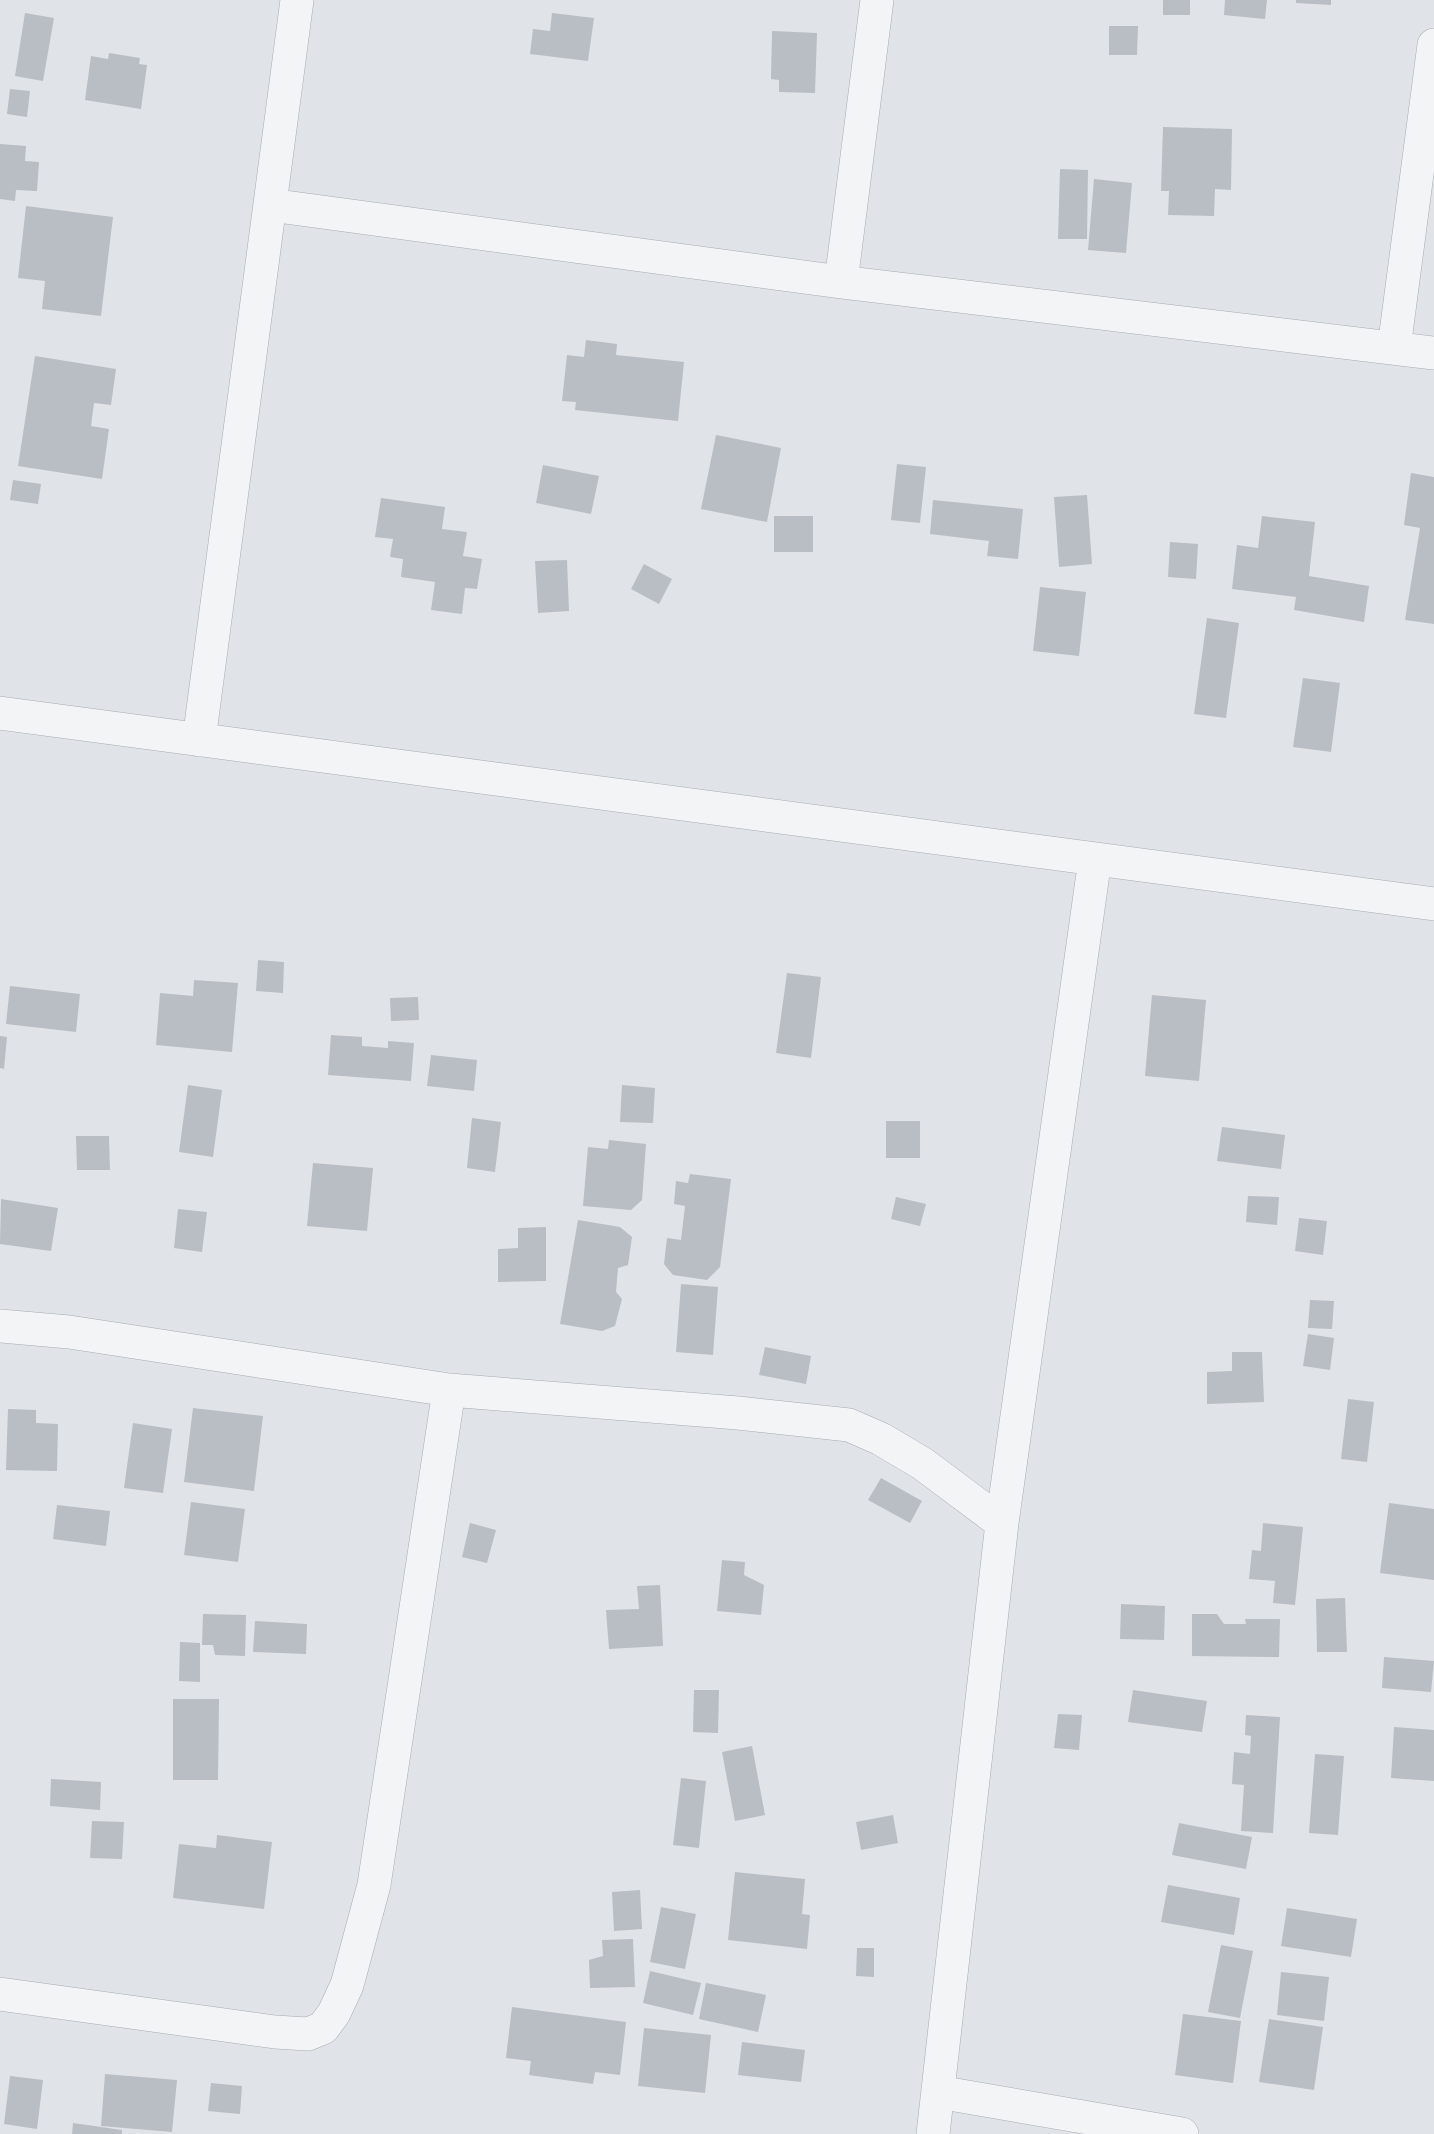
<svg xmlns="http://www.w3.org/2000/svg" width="1434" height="2134" font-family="'Varela Round',sans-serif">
	<rect width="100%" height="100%" fill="#e0e4e8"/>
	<path fill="#b8bec4" d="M 1163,0 L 1190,0 L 1190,15 L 1163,15 Z
		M 1225,0 L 1267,0 L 1265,19 L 1224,15 Z
		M 1296,0 L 1331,0 L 1331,5 L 1296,3 Z
		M 25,13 L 54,18 L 43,81 L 15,76 Z
		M 552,13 L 594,18 L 588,61 L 530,54 L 533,29 L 550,31 Z
		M 1109,26 L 1138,26 L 1137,55 L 1109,55 Z
		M 772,31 L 817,33 L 815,93 L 779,92 L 779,80 L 771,79 Z
		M 109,53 L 140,58 L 139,64 L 147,65 L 141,109 L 85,100 L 91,56 L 108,59 Z
		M 10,89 L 30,91 L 27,117 L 7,114 Z
		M 1163,127 L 1232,129 L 1231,190 L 1215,189 L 1214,216 L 1168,215 L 1169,191 L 1161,191 Z
		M 0,144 L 26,146 L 25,161 L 39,162 L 37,191 L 16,190 L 15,201 L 0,199 Z
		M 1060,169 L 1088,170 L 1087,239 L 1058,239 Z
		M 1094,179 L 1132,183 L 1126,253 L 1088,250 Z
		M 26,206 L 113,217 L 101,316 L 42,309 L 45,281 L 18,278 Z
		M 586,340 L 617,344 L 616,355 L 684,362 L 678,421 L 575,410 L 576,402 L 562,401 L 567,355 L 584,357 Z
		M 35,356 L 116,369 L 111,405 L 94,403 L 91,426 L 109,429 L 102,479 L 18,466 Z
		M 716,435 L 781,448 L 767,522 L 701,509 Z
		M 897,464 L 926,467 L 920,523 L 891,520 Z
		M 543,465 L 599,476 L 591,514 L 536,503 Z
		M 1411,473 L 1434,477 L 1434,624 L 1405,620 L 1420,528 L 1404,525 Z
		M 13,480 L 41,484 L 38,504 L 10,500 Z
		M 1087,495 L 1092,564 L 1059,567 L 1054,497 Z
		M 381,498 L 445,507 L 442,529 L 467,532 L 463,556 L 482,559 L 477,589 L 465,588 L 462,614 L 431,610 L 435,582 L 401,577 L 403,559 L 390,557 L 393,539 L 375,537 Z
		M 933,500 L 1023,509 L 1018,559 L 987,556 L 989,541 L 930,534 Z
		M 774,516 L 813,516 L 813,552 L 774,552 Z
		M 1262,516 L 1315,522 L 1309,576 L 1369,586 L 1364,622 L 1294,610 L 1296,597 L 1232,589 L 1237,545 L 1258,548 Z
		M 1170,542 L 1198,544 L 1196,579 L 1168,577 Z
		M 567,560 L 569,611 L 538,613 L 535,561 Z
		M 644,564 L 672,579 L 659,604 L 631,589 Z
		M 1040,587 L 1086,592 L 1079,656 L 1033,651 Z
		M 1207,618 L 1239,623 L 1226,718 L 1194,714 Z
		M 1303,678 L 1340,683 L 1331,752 L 1293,747 Z
		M 258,960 L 284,962 L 283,993 L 256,991 Z
		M 787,973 L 821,977 L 811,1058 L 776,1053 Z
		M 194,980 L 238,983 L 232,1052 L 156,1045 L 160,993 L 193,996 Z
		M 10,986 L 80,994 L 76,1032 L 6,1024 Z
		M 1152,995 L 1206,1000 L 1199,1081 L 1145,1076 Z
		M 418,997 L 419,1020 L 391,1021 L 390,998 Z
		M 331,1035 L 362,1037 L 362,1046 L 388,1048 L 388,1041 L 414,1043 L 411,1081 L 328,1075 Z
		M 0,1036 L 7,1037 L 4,1069 L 0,1068 Z
		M 431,1055 L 477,1060 L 474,1091 L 427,1086 Z
		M 188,1085 L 222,1090 L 213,1157 L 179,1152 Z
		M 622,1085 L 655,1088 L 653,1123 L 620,1122 Z
		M 472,1118 L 501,1122 L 495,1172 L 467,1168 Z
		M 886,1121 L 920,1121 L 920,1158 L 886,1158 Z
		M 1222,1127 L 1285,1135 L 1281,1169 L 1217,1161 Z
		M 76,1136 L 109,1136 L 110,1170 L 77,1170 Z
		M 609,1140 L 646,1144 L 642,1200 L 631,1210 L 583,1206 L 588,1147 L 608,1149 Z
		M 313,1163 L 373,1168 L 367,1231 L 307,1226 Z
		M 690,1174 L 731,1179 L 720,1267 L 707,1280 L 673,1275 L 664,1264 L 667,1238 L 681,1240 L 685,1206 L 674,1204 L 676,1181 L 688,1183 Z
		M 1248,1196 L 1279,1197 L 1277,1225 L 1246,1222 Z
		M 896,1197 L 926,1204 L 920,1226 L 891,1219 Z
		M 1,1199 L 58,1208 L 51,1251 L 0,1244 Z
		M 178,1209 L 207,1212 L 202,1252 L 174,1248 Z
		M 1299,1218 L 1327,1221 L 1323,1255 L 1295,1251 Z
		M 578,1220 L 620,1227 L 632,1237 L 628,1265 L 618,1268 L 616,1292 L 622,1299 L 615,1326 L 602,1331 L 560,1324 Z
		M 546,1227 L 546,1281 L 498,1282 L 498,1249 L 518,1248 L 518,1228 Z
		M 681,1284 L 718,1287 L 713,1355 L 676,1352 Z
		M 1310,1300 L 1334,1301 L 1332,1329 L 1308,1328 Z
		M 1308,1334 L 1334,1338 L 1330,1370 L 1303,1366 Z
		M 765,1347 L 811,1356 L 806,1384 L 759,1375 Z
		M 1232,1352 L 1262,1352 L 1264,1402 L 1207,1404 L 1207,1372 L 1232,1371 Z
		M 1348,1399 L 1374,1402 L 1367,1462 L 1341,1459 Z
		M 193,1408 L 263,1416 L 254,1491 L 184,1482 Z
		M 8,1409 L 36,1410 L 36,1423 L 58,1424 L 57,1471 L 6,1470 Z
		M 133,1423 L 172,1429 L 163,1493 L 124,1488 Z
		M 881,1478 L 922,1501 L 910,1523 L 868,1500 Z
		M 191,1502 L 245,1509 L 238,1562 L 184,1555 Z
		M 1389,1503 L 1434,1509 L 1434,1580 L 1380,1573 Z
		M 57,1505 L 110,1511 L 106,1546 L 53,1539 Z
		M 470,1523 L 496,1530 L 487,1563 L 462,1557 Z
		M 1263,1523 L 1303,1527 L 1295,1605 L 1273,1603 L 1275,1581 L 1249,1579 L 1252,1550 L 1261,1551 Z
		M 722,1560 L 745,1562 L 744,1575 L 764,1585 L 761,1615 L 717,1611 Z
		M 660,1585 L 663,1646 L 609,1649 L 606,1610 L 639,1609 L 637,1586 Z
		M 1345,1598 L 1347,1652 L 1317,1652 L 1316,1599 Z
		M 1121,1604 L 1165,1606 L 1164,1640 L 1120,1639 Z
		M 203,1614 L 246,1615 L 245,1656 L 215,1655 L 213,1645 L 202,1645 Z
		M 1192,1614 L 1217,1614 L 1224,1624 L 1246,1624 L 1245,1619 L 1280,1619 L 1279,1657 L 1192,1656 Z
		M 255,1621 L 307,1624 L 306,1654 L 253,1652 Z
		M 180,1642 L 200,1643 L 200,1682 L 179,1681 Z
		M 1384,1657 L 1434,1661 L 1431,1692 L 1382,1688 Z
		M 694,1690 L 719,1690 L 718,1733 L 693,1732 Z
		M 1133,1690 L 1207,1701 L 1202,1732 L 1128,1722 Z
		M 173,1699 L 219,1699 L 218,1780 L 173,1780 Z
		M 1058,1714 L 1082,1715 L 1079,1750 L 1054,1748 Z
		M 1246,1715 L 1280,1717 L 1273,1833 L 1241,1831 L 1244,1785 L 1232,1784 L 1234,1752 L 1250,1754 L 1251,1736 L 1245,1735 Z
		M 1394,1727 L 1434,1730 L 1434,1781 L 1391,1778 Z
		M 752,1746 L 765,1815 L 735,1821 L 722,1752 Z
		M 1315,1754 L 1344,1756 L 1338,1835 L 1309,1833 Z
		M 681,1778 L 706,1781 L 699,1848 L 673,1845 Z
		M 51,1779 L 101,1782 L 100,1810 L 50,1806 Z
		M 893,1815 L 898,1843 L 861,1850 L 856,1822 Z
		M 92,1821 L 124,1822 L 122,1859 L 90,1858 Z
		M 1179,1823 L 1252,1837 L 1246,1869 L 1172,1855 Z
		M 217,1835 L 272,1842 L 264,1909 L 173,1898 L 179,1844 L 216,1848 Z
		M 735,1872 L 805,1879 L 802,1914 L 810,1915 L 807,1949 L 728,1940 Z
		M 1168,1885 L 1240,1898 L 1234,1935 L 1161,1922 Z
		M 640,1890 L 642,1929 L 614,1931 L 612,1892 Z
		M 661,1907 L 696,1914 L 685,1969 L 650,1962 Z
		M 1287,1908 L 1357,1919 L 1351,1957 L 1281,1946 Z
		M 633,1939 L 635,1987 L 590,1988 L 589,1960 L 603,1956 L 602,1940 Z
		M 1221,1945 L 1253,1951 L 1240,2018 L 1208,2012 Z
		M 857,1948 L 874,1948 L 874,1977 L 856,1976 Z
		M 650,1971 L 701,1983 L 693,2015 L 643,2003 Z
		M 1281,1972 L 1329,1977 L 1324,2021 L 1277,2015 Z
		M 706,1983 L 766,1995 L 758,2032 L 699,2019 Z
		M 512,2007 L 626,2022 L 620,2075 L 595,2072 L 593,2084 L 529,2075 L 531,2061 L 506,2058 Z
		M 1183,2014 L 1241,2021 L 1233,2083 L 1175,2075 Z
		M 1269,2019 L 1323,2027 L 1314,2090 L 1259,2082 Z
		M 644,2028 L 711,2035 L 705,2093 L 638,2086 Z
		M 742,2042 L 805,2050 L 801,2082 L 738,2075 Z
		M 105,2074 L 177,2080 L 172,2132 L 101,2126 Z
		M 10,2076 L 43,2080 L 37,2129 L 4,2124 Z
		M 211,2083 L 242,2086 L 240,2114 L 208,2111 Z
		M 73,2123 L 122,2130 L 122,2134 L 72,2134 Z"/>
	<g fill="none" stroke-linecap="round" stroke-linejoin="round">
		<defs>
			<path id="minor" d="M 270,205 L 841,282 L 1434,353
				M 841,282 L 877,0
				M 1394,348 L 1434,45
				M 0,713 L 1434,904
				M 199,740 L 297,0
				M 0,1326 L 69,1332 L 449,1390 L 738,1413 L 849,1425 L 881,1439 L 923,1464 L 1002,1523
				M 0,1994 L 275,2032 L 308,2034 L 323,2028 L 334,2013 L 347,1985 L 374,1885 L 449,1390
				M 938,2092 L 1182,2134
				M 933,2134 L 1002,1523 L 1095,859"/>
		</defs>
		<use href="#minor" stroke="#a6acb1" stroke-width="34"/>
		<use href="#minor" stroke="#f3f4f6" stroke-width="33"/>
	</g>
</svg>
